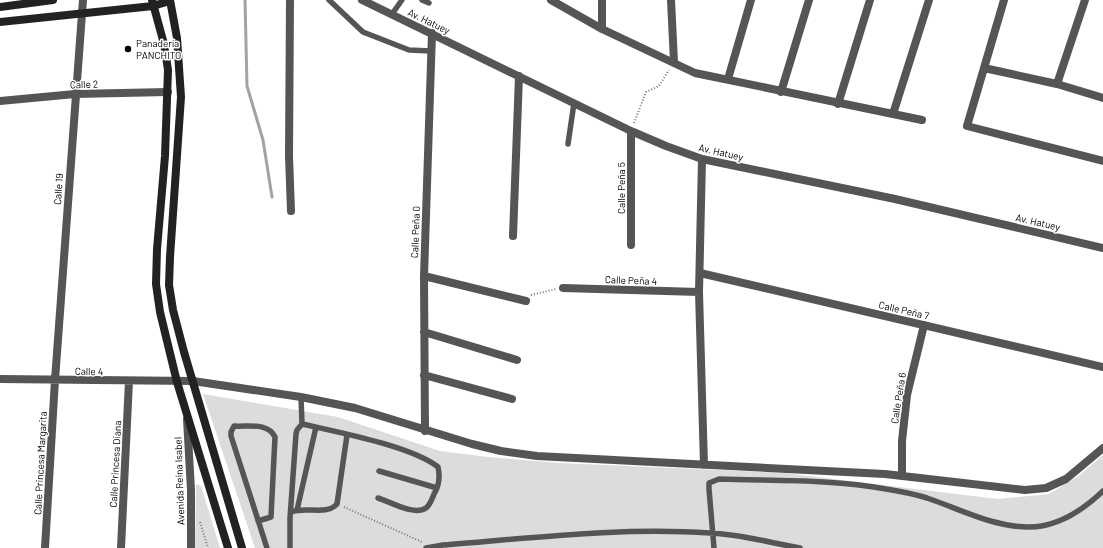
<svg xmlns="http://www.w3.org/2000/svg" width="1103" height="548" font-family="Barlow,sans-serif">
	<rect width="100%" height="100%" fill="#fff"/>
	<path fill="#dcdcdc" d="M 203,394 L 338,417 L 440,451 L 488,457 L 560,463 L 784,473 L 998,499 L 1049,494 L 1080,475 L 1103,455 L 1103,548 L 255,548 Z
		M 196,484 L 201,486 L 220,548 L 195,548 Z"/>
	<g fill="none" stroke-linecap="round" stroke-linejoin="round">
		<path stroke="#a3a3a3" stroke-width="3" d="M 245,0 L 247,86 L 263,140 L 272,197"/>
		<path stroke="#777" stroke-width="2" stroke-dasharray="1 2" stroke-linecap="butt" d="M 634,123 L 646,92 L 659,86 L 669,70
			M 531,295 L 556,289
			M 344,507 L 422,542
			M 200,522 L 208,548"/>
		<path stroke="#555" stroke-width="5.5" d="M 329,0 L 363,32 L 409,50 L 431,51
			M 422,0 L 429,3
			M 392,14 L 402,0
			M 568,144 L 574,103
			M 301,397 L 302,424
			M 379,471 L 437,488
			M 297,510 L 316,427
			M 291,512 C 306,506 326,516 337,504 L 347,435
			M 258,521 L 271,517 L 275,437 C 268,422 248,427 234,426 L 231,432 L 231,436 L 267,548
			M 290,548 L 290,518 L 296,434 L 297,430 L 302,424 C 337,432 411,446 438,467 C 440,476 439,486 434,494 C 432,499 430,505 426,508 C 414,516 391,502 378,498
			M 426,548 L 443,545 C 532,538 621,527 710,533 C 740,534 771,543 800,548
			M 714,548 L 709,489 L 709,483 L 719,479 C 773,481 832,479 886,489 C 899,491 914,494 927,498 C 960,509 993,527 1029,527 C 1058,527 1082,511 1103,491"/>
		<path stroke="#555" stroke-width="8" d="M 290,0 L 289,156 L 291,211
			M 362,0 L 631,131 L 666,146 L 702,159 L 895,199 L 1103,248
			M 551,0 L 602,29 L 695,73 L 922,120
			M 602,0 L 602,29
			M 671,0 L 674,62
			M 1004,0 L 967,126 L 1103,161
			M 984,68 L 1057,84 L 1103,98
			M 728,79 L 751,0
			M 1057,84 L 1085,0
			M 781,92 L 809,0
			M 0,101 L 75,94 L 168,92
			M 838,104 L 870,0
			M 893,114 L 929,0
			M 631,131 L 631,245
			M 702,159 L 699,292 L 704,465
			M 513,236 L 519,76
			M 700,273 L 1103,367
			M 424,276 L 526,301
			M 563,288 L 699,292
			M 424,332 L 517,360
			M 424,375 L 512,399
			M 0,379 L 193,381 L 301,397 L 355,408 L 472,444 L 501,451 L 537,456 L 885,474 L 1025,490 L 1046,488 L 1066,479 L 1103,448
			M 187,419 L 191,490 L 191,548
			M 425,431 L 424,276 L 432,33
			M 902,476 L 902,441 L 907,395 L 924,325
			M 45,548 L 55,380 L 83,0
			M 121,548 L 129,381"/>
		<path stroke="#222" stroke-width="8" d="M 152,0 L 164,44 L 168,70 L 165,156 L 157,249 L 156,284 L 160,312 L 177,382 L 228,548
			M 170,0 L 177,38 L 181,97 L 170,257 L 169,285 L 173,310 L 184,352 L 242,548
			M 0,7 L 53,0
			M 0,22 L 153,6 L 170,1"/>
	</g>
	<circle fill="#000" stroke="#fff" stroke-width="1.5" cx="128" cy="49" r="4"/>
	<g text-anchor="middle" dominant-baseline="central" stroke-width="3" stroke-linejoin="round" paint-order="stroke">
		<g font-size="10" fill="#000" stroke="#fff">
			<text transform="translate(429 21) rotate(26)">Av. Hatuey</text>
			<text transform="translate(84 84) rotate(-2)">Calle 2</text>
			<text transform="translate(721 152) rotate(13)">Av. Hatuey</text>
			<text transform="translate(621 188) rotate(-90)">Calle Peña 5</text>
			<text transform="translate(58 189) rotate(-86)">Calle 19</text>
			<text transform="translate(1038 222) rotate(13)">Av. Hatuey</text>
			<text transform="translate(415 232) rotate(-88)">Calle Peña 0</text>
			<text transform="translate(631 280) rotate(2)">Calle Peña 4</text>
			<text transform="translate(904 310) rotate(13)">Calle Peña 7</text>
			<text transform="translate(89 371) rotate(1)">Calle 4</text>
			<text transform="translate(898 398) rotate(-81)">Calle Peña 6</text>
			<text transform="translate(40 463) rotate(-87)">Calle Princesa Margarita</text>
			<text transform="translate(115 464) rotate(-87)">Calle Princesa Diana</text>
			<text transform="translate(179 481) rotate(-92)">Avenida Reina Isabel</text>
		</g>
		<g font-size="10" fill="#000" stroke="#fff" text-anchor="start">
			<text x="136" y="43">Panadería<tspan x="136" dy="12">PANCHITO</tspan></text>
		</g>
	</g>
</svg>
